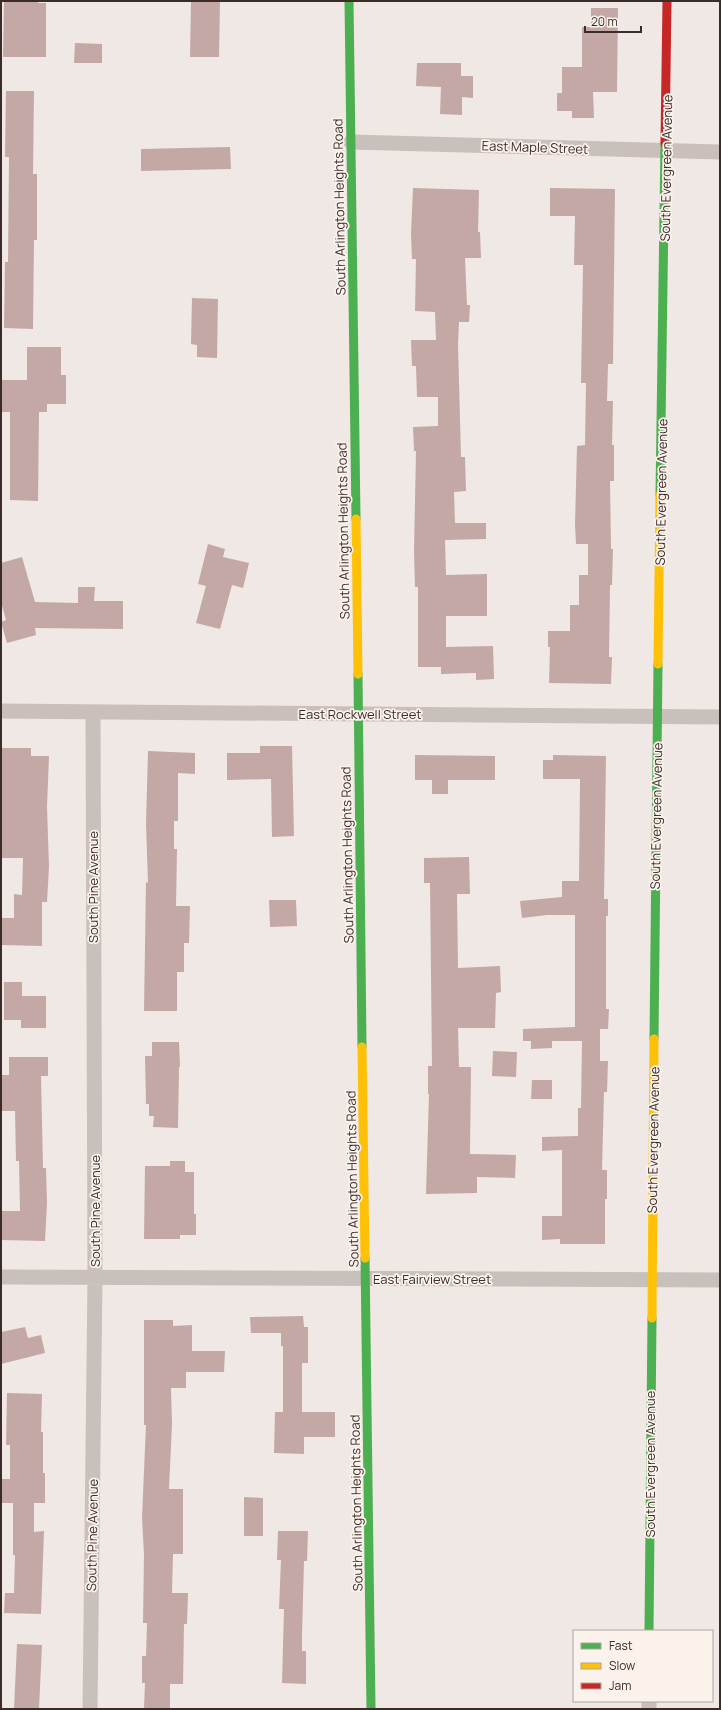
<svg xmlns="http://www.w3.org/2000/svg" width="721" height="1710" font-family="Manrope,sans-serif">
	<rect width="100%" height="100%" fill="#efe8e4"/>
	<path fill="#c4a8a5" d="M 4,1 L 38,1 L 38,3 L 46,3 L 46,57 L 3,57 Z
		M 191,1 L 220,1 L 219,57 L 190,57 Z
		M 591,8 L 618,8 L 617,92 L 593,92 L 594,118 L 572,118 L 572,111 L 557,111 L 557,93 L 562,93 L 562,67 L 582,67 L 582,27 L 591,27 Z
		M 75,43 L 102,44 L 102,63 L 74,63 Z
		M 417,63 L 461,63 L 461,76 L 473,76 L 473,98 L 462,97 L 462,115 L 440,114 L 441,87 L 416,86 Z
		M 6,91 L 34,91 L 33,174 L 37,174 L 37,240 L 34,240 L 33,329 L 4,328 L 5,262 L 8,262 L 9,157 L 5,157 Z
		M 230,147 L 231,169 L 141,171 L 141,149 Z
		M 413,188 L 479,190 L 478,232 L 480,232 L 481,258 L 465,258 L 467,305 L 470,305 L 469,322 L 459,322 L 458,344 L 461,457 L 465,457 L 466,491 L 454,492 L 455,523 L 486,523 L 486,539 L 445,540 L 446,575 L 487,574 L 487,616 L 446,616 L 446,647 L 493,646 L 494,679 L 476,680 L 476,673 L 441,674 L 441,667 L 418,667 L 418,587 L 415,587 L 414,551 L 416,451 L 414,451 L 413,427 L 438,426 L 438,397 L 417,397 L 416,366 L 412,366 L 411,340 L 436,340 L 435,312 L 415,311 L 416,259 L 412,259 L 411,234 Z
		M 550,188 L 615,189 L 613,364 L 608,364 L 607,401 L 613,401 L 612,445 L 614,445 L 614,481 L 610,481 L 611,549 L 613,549 L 612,585 L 610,585 L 609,657 L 612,657 L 611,684 L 549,683 L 550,647 L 548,647 L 548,631 L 570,631 L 570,605 L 579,605 L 579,575 L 588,575 L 588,544 L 576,544 L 575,525 L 577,446 L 585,445 L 586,383 L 581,383 L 583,265 L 574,265 L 575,216 L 550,216 Z
		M 192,298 L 218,299 L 217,358 L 197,357 L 197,345 L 191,344 Z
		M 27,347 L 61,347 L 61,375 L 66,375 L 66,404 L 47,404 L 47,412 L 39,412 L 38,501 L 10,500 L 10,412 L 2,412 L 2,380 L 27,380 Z
		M 208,544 L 225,549 L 223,557 L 249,563 L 243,588 L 232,585 L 220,629 L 196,623 L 206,586 L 198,584 Z
		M 22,557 L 35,602 L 78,603 L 78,587 L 95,587 L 94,601 L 123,601 L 123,629 L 35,628 L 36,635 L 7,643 L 1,622 L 6,620 L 1,602 L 1,563 Z
		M 260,746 L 292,746 L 294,836 L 272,837 L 271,779 L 227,780 L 227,753 L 260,753 Z
		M 1,748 L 31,748 L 31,756 L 49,756 L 47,807 L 49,867 L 47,902 L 42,902 L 42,946 L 1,945 L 1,918 L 14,918 L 14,894 L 22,895 L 23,858 L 1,858 Z
		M 148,751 L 195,753 L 195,774 L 178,773 L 178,821 L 174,821 L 174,849 L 177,849 L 176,906 L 190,906 L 189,943 L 184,943 L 184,972 L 177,972 L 177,1011 L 144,1011 L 146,882 L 148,883 L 146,824 Z
		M 415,755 L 495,756 L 495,780 L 448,780 L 448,794 L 432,794 L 432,780 L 415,780 Z
		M 553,755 L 606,756 L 604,899 L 608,899 L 608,916 L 606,916 L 606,1009 L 609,1009 L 608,1029 L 600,1029 L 600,1061 L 608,1061 L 607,1092 L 604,1092 L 602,1170 L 607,1170 L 607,1199 L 605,1199 L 605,1244 L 560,1244 L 560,1239 L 542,1240 L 542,1216 L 562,1216 L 562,1150 L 542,1151 L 542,1137 L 578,1136 L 578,1108 L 581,1108 L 582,1041 L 552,1041 L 552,1048 L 531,1049 L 531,1041 L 523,1041 L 523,1029 L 575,1027 L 575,915 L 547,915 L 522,918 L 520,901 L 562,897 L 562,881 L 579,881 L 580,779 L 543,779 L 543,760 L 553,760 Z
		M 469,857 L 470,894 L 457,894 L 458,968 L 500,966 L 501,992 L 496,993 L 495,1028 L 458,1028 L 459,1067 L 471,1067 L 470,1154 L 516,1155 L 515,1178 L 477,1177 L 477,1193 L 426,1194 L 429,1094 L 428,1094 L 428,1066 L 432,1066 L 430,883 L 424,883 L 424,858 Z
		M 269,900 L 296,900 L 297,926 L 270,927 Z
		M 4,982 L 22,982 L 22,996 L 46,996 L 46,1028 L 21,1028 L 21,1020 L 4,1020 Z
		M 152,1042 L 179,1042 L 180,1067 L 179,1067 L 178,1128 L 153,1127 L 154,1116 L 149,1116 L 149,1104 L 146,1104 L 145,1056 L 152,1056 Z
		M 493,1051 L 517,1052 L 516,1077 L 492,1076 Z
		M 9,1057 L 48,1057 L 48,1076 L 41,1076 L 43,1168 L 46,1168 L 47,1203 L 45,1241 L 1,1240 L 1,1211 L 20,1211 L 19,1161 L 16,1161 L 15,1111 L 1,1111 L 1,1075 L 9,1075 Z
		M 532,1080 L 552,1080 L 552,1099 L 531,1099 Z
		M 170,1161 L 185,1161 L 185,1172 L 194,1172 L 194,1214 L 196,1214 L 196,1235 L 180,1235 L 180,1239 L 144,1239 L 145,1166 L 170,1166 Z
		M 303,1316 L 304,1327 L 308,1327 L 308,1363 L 302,1363 L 302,1412 L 335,1412 L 335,1437 L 304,1437 L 304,1454 L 274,1453 L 275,1412 L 283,1412 L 283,1346 L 281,1346 L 281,1333 L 251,1333 L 250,1317 Z
		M 144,1320 L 173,1320 L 173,1326 L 192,1325 L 192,1351 L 225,1351 L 224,1372 L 186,1372 L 186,1388 L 171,1388 L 172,1424 L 169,1489 L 183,1489 L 183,1554 L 173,1554 L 172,1593 L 188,1593 L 187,1624 L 184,1624 L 183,1684 L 170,1684 L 170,1709 L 144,1709 L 145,1683 L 142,1683 L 142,1656 L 146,1656 L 147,1623 L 143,1623 L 144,1555 L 142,1517 L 146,1425 L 144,1425 Z
		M 25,1327 L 28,1338 L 41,1335 L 45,1353 L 1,1364 L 1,1332 Z
		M 7,1393 L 42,1394 L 41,1432 L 43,1432 L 43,1473 L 45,1473 L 45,1503 L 34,1503 L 34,1532 L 44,1531 L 41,1614 L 4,1613 L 5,1593 L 14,1593 L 15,1555 L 13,1555 L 13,1503 L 1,1503 L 1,1479 L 10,1479 L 10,1445 L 6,1445 Z
		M 244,1497 L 263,1498 L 263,1536 L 244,1536 Z
		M 278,1531 L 308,1531 L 307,1561 L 304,1561 L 302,1635 L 302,1651 L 306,1651 L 306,1684 L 282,1683 L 284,1609 L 279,1609 L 281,1560 L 277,1560 Z
		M 17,1644 L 42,1645 L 39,1709 L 14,1709 Z"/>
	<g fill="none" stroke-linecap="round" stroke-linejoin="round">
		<path stroke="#c9c0bc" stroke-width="15" d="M 351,142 L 720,152
			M 1,711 L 720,717
			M 1,1277 L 720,1280
			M 90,1709 L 95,1277 L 93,712
			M 649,1709 L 649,1701"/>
		<path stroke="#4caf50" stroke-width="9" d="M 349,1 L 356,519
			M 660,495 L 665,143
			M 358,674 L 362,1047
			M 654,1039 L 658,664
			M 365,1258 L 371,1709
			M 649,1631 L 652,1318"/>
		<path stroke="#ffc107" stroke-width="9" d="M 356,519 L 358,674
			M 658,664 L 660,495
			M 362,1047 L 365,1258
			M 652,1318 L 654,1039"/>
		<path stroke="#c62828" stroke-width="9" d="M 665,143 L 667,1"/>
	</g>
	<g text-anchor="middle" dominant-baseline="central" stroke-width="3.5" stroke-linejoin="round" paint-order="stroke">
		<g font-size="13" fill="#3b2c2a" stroke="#fbf2ec">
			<text transform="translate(535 147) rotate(2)">East Maple Street</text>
			<text transform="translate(666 168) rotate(-89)">South Evergreen Avenue</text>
			<text transform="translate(339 207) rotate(-91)">South Arlington Heights Road</text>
			<text transform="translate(661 492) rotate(-89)">South Evergreen Avenue</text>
			<text transform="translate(343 531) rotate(-91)">South Arlington Heights Road</text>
			<text x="360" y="714">East Rockwell Street</text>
			<text transform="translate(656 816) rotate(-89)">South Evergreen Avenue</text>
			<text transform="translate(347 855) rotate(-91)">South Arlington Heights Road</text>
			<text transform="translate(93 887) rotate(-90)">South Pine Avenue</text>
			<text transform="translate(653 1140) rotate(-89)">South Evergreen Avenue</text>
			<text transform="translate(352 1179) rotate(-91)">South Arlington Heights Road</text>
			<text transform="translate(95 1211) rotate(-90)">South Pine Avenue</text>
			<text x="432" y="1279">East Fairview Street</text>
			<text transform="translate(650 1464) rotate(-90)">South Evergreen Avenue</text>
			<text transform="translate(356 1503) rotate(-91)">South Arlington Heights Road</text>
			<text transform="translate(92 1535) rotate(-89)">South Pine Avenue</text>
		</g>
	</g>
	<rect width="721" height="1710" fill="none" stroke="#3b2c2a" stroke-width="4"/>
	<rect x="573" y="1630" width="140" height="72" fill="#fbf2ec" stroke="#aea39e"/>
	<rect x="581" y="1643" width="20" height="6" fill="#4caf50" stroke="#aea39e"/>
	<text x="609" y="1650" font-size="12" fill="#3b2c2a">Fast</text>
	<rect x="581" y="1663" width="20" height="6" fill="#ffc107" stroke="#aea39e"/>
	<text x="609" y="1670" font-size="12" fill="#3b2c2a">Slow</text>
	<rect x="581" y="1683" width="20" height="6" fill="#c62828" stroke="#aea39e"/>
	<text x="609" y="1690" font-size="12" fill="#3b2c2a">Jam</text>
	<path d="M585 26v6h56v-6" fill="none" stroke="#3b2c2a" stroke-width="2"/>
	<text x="591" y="26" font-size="12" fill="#3b2c2a" stroke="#fbf2ec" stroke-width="3" paint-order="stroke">20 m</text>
</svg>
